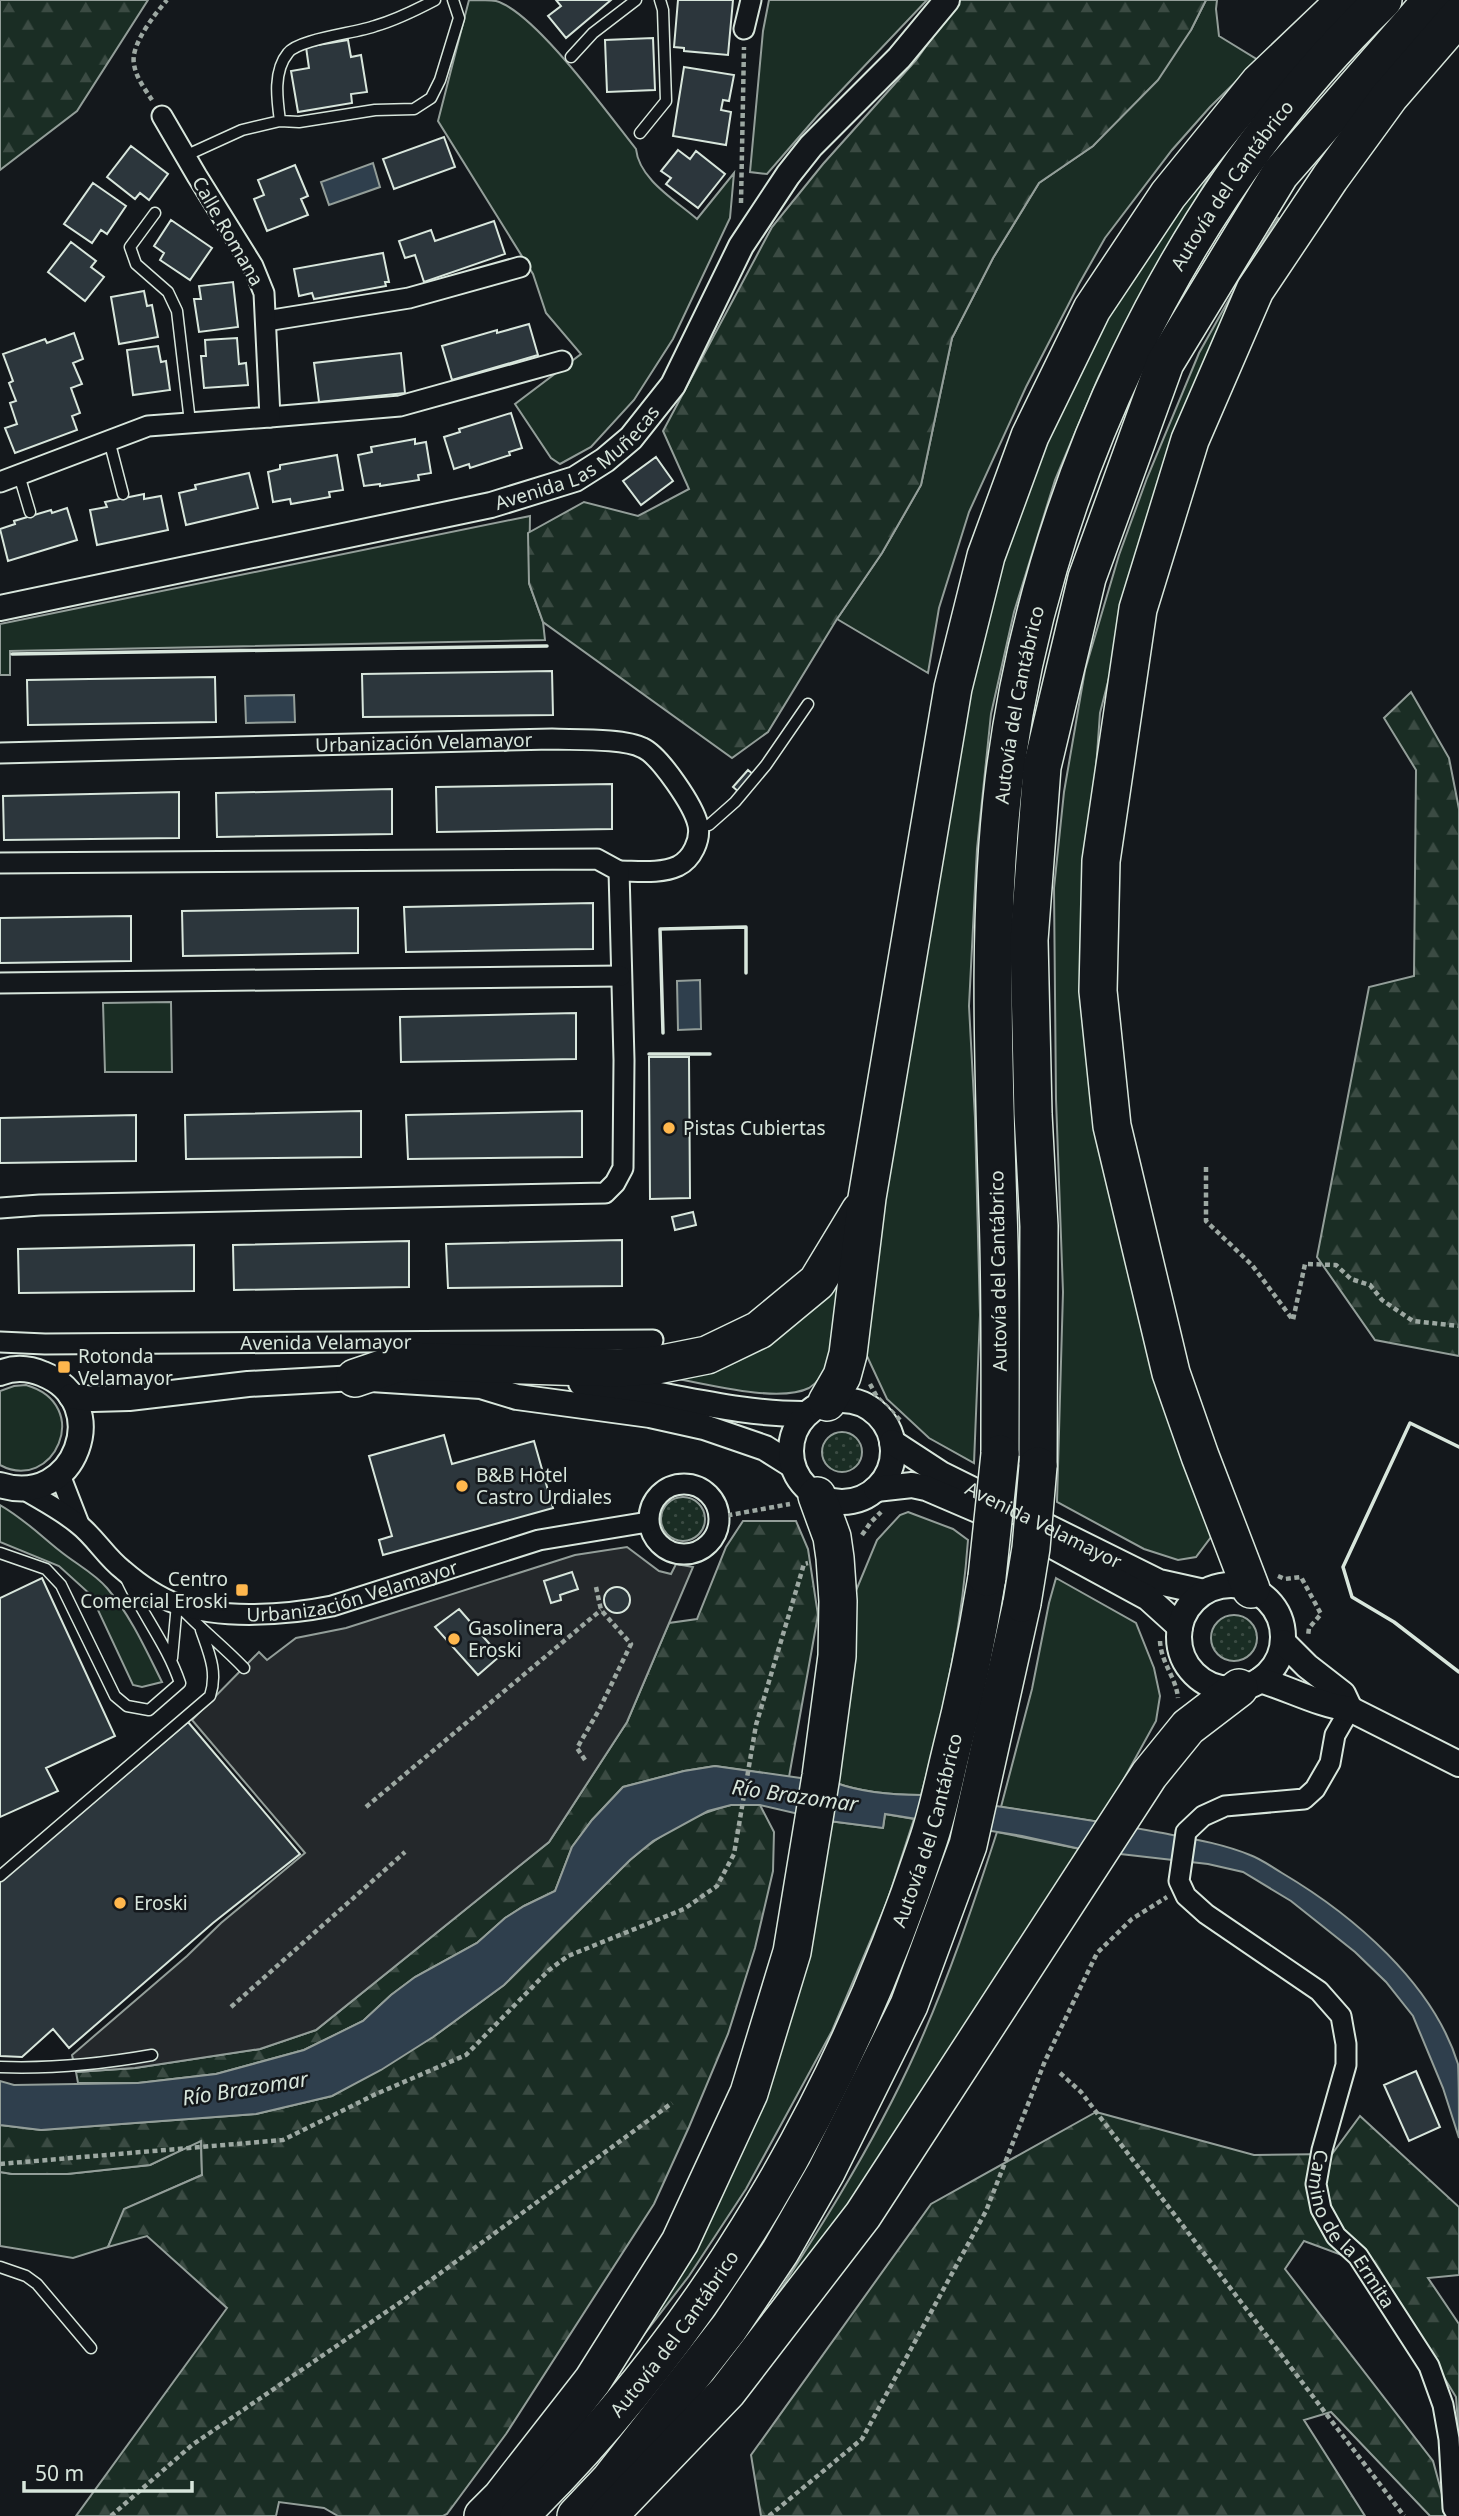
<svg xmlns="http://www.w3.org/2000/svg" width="1459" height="2516" font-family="'Noto Sans',sans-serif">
	<defs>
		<pattern id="forest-firs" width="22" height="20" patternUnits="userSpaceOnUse" patternTransform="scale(1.75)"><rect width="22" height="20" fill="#1a2d24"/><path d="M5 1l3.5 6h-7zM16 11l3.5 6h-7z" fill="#3b4b43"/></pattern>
		<pattern id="garden-dots" width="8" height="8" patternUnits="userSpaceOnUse" patternTransform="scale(1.75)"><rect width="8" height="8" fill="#1a2d24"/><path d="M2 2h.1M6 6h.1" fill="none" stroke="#3b4b43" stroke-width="1.8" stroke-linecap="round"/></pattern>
	</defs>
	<rect width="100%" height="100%" fill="#14181c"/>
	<path fill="#1a2d24" stroke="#939e99" stroke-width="2" d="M 469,0 C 477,0 488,0 496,1 C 535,12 608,114 636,149 C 639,179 675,200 697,219 L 734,173 L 730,218 L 673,339 L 634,400 L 591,447 L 560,464 L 551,458 L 515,404 L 581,354 L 546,313 L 533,274 L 438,121 Z
		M 769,0 L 927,0 L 818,115 L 767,174 L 750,172 L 763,31 Z
		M 1206,0 L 1217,0 L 1216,9 L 1219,36 L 1258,60 L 1210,107 L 1172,150 L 1105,238 L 1079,284 L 1026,387 L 969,512 L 939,608 L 928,673 L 837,619 L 882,553 L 921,485 L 952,338 L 993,258 L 1039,183 L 1093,146 L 1191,30 Z
		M 1217,162 L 1130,316 L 1099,376 L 1055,480 L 1014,612 L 991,714 L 977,849 L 969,1006 L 975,1118 L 980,1315 L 974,1463 L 929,1438 L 887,1399 L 866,1354 L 870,1256 L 988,586 L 1055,411 L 1144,243 Z
		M 1278,218 L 1286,226 L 1141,554 L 1100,713 L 1086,909 L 1211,1537 L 1196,1557 L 1178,1560 L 1144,1549 L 1057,1502 L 1063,1292 L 1056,1099 L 1054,888 L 1064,792 L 1085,670 L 1119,555 L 1147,478 L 1199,353 L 1245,271 Z
		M 530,516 L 529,583 L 543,622 L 545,640 L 10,651 L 10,675 L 0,675 L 0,624 Z
		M 171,1002 L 172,1072 L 105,1072 L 103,1003 Z
		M 847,1258 L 828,1363 C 824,1373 819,1382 809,1388 C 777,1404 699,1382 663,1376 Z
		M 26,1385 C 95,1405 53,1494 0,1465 L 0,1391 L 14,1386 Z
		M 0,1505 C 23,1518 40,1535 60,1551 C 76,1564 94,1573 107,1588 C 131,1616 146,1650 162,1682 L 142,1687 L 133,1685 L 91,1595 L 59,1566 L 0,1542 Z
		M 908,1512 L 953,1529 L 968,1540 C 962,1625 944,1712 921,1795 C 892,1795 864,1793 836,1783 L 855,1593 L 877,1540 L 900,1515 Z
		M 1056,1578 L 1136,1623 L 1154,1668 L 1160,1696 L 1156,1721 L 1100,1822 L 1001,1807 L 1032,1689 L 1049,1603 Z
		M 885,1814 L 914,1819 L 887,1902 L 832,2031 L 746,2189 L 689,2276 L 636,2345 L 667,2292 L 829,1821 L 883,1828 Z
		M 997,1832 L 1085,1850 L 835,2239 L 731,2366 C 797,2264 866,2162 916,2051 C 948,1980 973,1906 997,1832 Z
		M 201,2140 L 202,2175 L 125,2209 L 108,2247 L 73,2258 L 0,2246 L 0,2172 L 12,2174 L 67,2174 L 150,2165 Z"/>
	<path fill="url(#forest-firs)" stroke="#939e99" stroke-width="2" d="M 0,0 L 148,0 L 77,111 L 0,170 Z
		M 959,0 L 1206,0 L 1191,30 L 1158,80 L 1093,146 L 1039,183 L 993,258 L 952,338 L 921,485 L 882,553 L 837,619 L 768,732 L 732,758 L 543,622 L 529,583 L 528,533 L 584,502 L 638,516 L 689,489 L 663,431 L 772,227 L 823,164 L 916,60 Z
		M 1411,692 L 1449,758 L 1459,809 L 1459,1356 L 1375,1340 L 1317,1257 L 1369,987 L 1414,976 L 1416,770 L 1384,718 Z
		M 743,1521 L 796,1521 L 808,1549 L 818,1615 L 789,1777 L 715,1766 L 684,1771 L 623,1787 L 592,1820 L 572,1847 L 555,1891 L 524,1906 L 505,1918 L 477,1943 L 415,1977 L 391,1995 L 363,2021 L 304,2050 L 216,2074 L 138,2083 L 78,2083 L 76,2072 L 135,2068 L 260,2049 L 316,2030 L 549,1842 L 627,1722 L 669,1623 L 697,1619 L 726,1547 Z
		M 731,1805 L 760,1805 L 774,1832 L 773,1871 L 755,1948 L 728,2034 L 689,2127 L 654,2204 L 506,2434 L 447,2514 L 443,2516 L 338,2516 L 324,2508 L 279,2502 L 276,2516 L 76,2516 L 227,2308 L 147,2236 L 108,2247 L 124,2209 L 202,2175 L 201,2141 L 150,2165 L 67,2174 L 12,2174 L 0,2172 L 0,2125 L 41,2130 L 256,2114 L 332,2096 L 433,2037 L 504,1985 L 630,1860 C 660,1834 692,1814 731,1805 Z
		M 1096,2112 L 1254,2155 L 1332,2154 L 1360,2116 L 1459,2207 L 1459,2275 L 1428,2278 L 1459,2324 L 1459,2437 L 1456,2397 L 1377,2268 L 1304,2241 L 1285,2269 L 1433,2461 L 1448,2516 L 1430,2516 L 1331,2412 L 1304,2420 L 1365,2516 L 761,2516 L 751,2455 L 931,2204 Z"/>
	<path fill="url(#garden-dots)" stroke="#939e99" stroke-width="2" d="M822 1452a20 20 0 1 1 40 0a20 20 0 1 1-40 0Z
		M661 1519a22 22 0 1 1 44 0a22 22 0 1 1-44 0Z
		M1211 1638a23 23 0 1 1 46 0a23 23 0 1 1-46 0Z"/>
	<path fill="#24282b" stroke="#939e99" stroke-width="2" d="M 627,1547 L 659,1571 L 671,1574 L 676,1564 L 693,1567 L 627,1722 L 549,1842 L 316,2030 L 260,2049 L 135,2068 L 76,2072 L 72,2055 L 187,1956 L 221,1923 L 305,1853 L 192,1720 L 259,1652 L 267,1660 L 296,1638 L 346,1628 L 575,1555 Z"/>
	<path fill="#2f3f4d" stroke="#939e99" stroke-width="2" d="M 373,163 L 380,187 L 329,205 L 321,182 Z
		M 294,695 L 295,722 L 246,723 L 245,696 Z
		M 700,980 L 701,1029 L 678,1030 L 677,981 Z
		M 715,1766 L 836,1783 C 864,1793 892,1795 921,1795 C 1000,1807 1079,1817 1157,1832 C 1188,1838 1221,1843 1250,1855 C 1261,1859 1272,1867 1282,1873 C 1353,1915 1433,1983 1458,2064 C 1459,2081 1459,2120 1459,2138 L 1443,2088 L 1413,2016 L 1386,1982 L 1355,1952 L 1291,1901 L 1243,1872 L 1208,1864 L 1085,1850 L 1022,1836 L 885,1814 L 883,1828 L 829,1821 L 760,1805 L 731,1805 L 708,1811 L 653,1841 L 630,1860 L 504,1985 L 433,2037 L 381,2070 L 332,2096 L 256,2114 L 41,2130 L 0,2125 L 0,2081 L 14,2085 L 138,2083 L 216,2074 L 304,2050 L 363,2021 L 391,1995 L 415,1977 L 477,1943 L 505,1918 L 524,1906 L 555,1891 L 572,1847 L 592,1820 L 623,1787 L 684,1771 Z"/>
	<path fill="#2c363c" stroke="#d8e6dc" stroke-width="2" d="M 556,0 L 611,0 L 566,38 L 548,16 L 561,6 Z
		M 678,0 L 733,0 L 728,55 L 684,51 L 684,48 L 674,47 Z
		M 653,38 L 655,90 L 607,92 L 605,40 Z
		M 348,40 L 351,57 L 361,55 L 367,92 L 351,94 L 352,103 L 298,112 L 291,71 L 309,68 L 306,47 Z
		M 684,67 L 734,75 L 729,101 L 723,100 L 721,110 L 731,112 L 726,145 L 673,136 Z
		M 444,137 L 455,167 L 394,189 L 383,159 Z
		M 131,146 L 168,174 L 149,200 L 140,193 L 135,199 L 107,177 Z
		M 678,150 L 690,159 L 696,151 L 725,174 L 698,208 L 666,184 L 671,178 L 661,171 Z
		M 295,165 L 308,196 L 301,199 L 308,215 L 267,231 L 254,199 L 264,195 L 258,180 Z
		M 93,183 L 126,206 L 107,234 L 101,230 L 92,243 L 64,224 Z
		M 171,220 L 212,248 L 190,280 L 160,260 L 164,253 L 154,246 Z
		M 494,221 L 505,254 L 424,282 L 415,255 L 405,258 L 399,241 L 431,230 L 435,241 Z
		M 71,242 L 96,261 L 91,267 L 104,277 L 85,301 L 48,272 Z
		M 383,253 L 389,282 L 385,282 L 386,286 L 314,299 L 312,293 L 299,296 L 294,269 Z
		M 233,282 L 238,327 L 199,332 L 194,299 L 201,299 L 199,286 Z
		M 144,291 L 147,306 L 152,305 L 158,337 L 119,344 L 111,297 Z
		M 529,324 L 538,355 L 452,380 L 442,346 L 497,330 L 497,333 Z
		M 74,333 L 83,359 L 73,363 L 82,384 L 71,388 L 80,413 L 72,416 L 77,430 L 15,453 L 5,428 L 17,424 L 10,403 L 16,401 L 9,383 L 13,381 L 3,354 L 45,339 L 47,343 Z
		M 237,338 L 239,364 L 246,363 L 248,385 L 204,388 L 201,356 L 206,356 L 205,340 Z
		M 158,346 L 161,362 L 166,361 L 170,390 L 133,395 L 127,350 Z
		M 401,353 L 405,393 L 319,402 L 314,363 Z
		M 511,413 L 522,448 L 509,452 L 510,455 L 470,468 L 469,464 L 454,469 L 444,437 L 460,432 L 459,429 Z
		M 415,439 L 415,444 L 426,442 L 431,473 L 418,475 L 419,480 L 380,486 L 380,484 L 364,486 L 358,455 L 372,452 L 371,447 Z
		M 337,455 L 343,490 L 329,492 L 330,497 L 291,504 L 290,499 L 273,502 L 268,472 L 280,469 L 280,465 Z
		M 656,457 L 673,481 L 641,505 L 623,481 Z
		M 249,473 L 258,508 L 186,525 L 179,493 L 196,489 L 195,485 Z
		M 144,494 L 144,499 L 161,496 L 168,530 L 97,545 L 90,510 L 107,507 L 105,502 Z
		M 67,508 L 77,540 L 8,561 L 0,529 L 15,524 L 14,521 L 51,510 L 52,513 Z
		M 552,671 L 553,715 L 363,717 L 362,674 Z
		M 215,677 L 216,722 L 28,725 L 27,680 Z
		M 748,770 L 754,775 L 739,792 L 733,787 Z
		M 612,784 L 612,829 L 437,832 L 436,787 Z
		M 392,789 L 392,834 L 217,837 L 216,793 Z
		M 179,792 L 179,838 L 4,840 L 3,796 Z
		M 593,903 L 593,949 L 406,952 L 404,907 Z
		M 358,908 L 358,953 L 183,956 L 182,911 Z
		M 131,916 L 131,961 L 0,963 L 0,918 Z
		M 576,1013 L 576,1059 L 401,1062 L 400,1017 Z
		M 649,1057 L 689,1057 L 690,1198 L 650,1199 Z
		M 361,1111 L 361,1157 L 186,1159 L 185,1115 Z
		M 582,1111 L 582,1157 L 408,1159 L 406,1115 Z
		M 136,1115 L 136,1161 L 0,1163 L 0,1118 Z
		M 693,1212 L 696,1225 L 675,1230 L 672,1217 Z
		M 622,1240 L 622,1286 L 448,1288 L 446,1244 Z
		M 409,1241 L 409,1287 L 234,1290 L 233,1245 Z
		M 194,1245 L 194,1291 L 19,1293 L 18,1249 Z
		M 444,1435 L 452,1464 L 534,1441 L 553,1508 L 383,1555 L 379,1540 L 392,1536 L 369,1456 Z
		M 572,1572 L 578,1589 L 560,1595 L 561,1600 L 551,1603 L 544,1581 Z
		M 42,1578 L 115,1736 L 46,1768 L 58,1791 L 0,1817 L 0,1598 Z
		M604 1600a13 13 0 1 1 26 0a13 13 0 1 1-26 0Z
		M 459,1609 L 500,1656 L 478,1675 L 435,1627 Z
		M 188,1722 L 300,1854 L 213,1923 L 69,2048 L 53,2029 L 22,2057 L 0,2056 L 0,1882 Z
		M 1416,2071 L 1440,2127 L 1409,2141 L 1384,2085 Z"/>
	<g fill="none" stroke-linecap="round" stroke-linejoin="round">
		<defs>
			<path id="service" d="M 571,57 L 593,33 L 636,0
				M 280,121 C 277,99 273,71 288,53 C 298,39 357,33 375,26 C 396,20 416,10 435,0
				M 640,133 L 666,101 L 663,10 L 660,0
				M 185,156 L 242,130 L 280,121 L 299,122 L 375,110 L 414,109 L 431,98 L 440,80 L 459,18 L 453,0
				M 155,213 L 130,247 L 136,264 L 168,292 L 177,311 L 190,422
				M 109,440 L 123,494
				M 19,475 L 30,512
				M 699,826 L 709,825 L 735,802 L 766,765 L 808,704
				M 0,1553 L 46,1569 L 61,1585 L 115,1696 L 127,1706 L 149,1710 L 180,1683 C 167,1644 141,1613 125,1576
				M 182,1609 C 202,1630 224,1647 244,1668
				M 172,1658 L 177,1604
				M 0,1876 L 210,1696 C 218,1672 209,1653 201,1630
				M 0,2067 C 51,2069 101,2064 152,2055
				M 0,2267 L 26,2276 L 37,2284 L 91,2348"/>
			<g id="minor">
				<path d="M 744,29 L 751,0"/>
				<path d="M 266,321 L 409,298 L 520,267"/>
				<path d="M 270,417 L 400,406 L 562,361"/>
				<path d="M 0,482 L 148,426 L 270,417 L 264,293 L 253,266 L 197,176 L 162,116"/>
				<path id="s1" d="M 0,753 L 552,739 C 574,740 624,738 643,748 C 660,756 694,806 698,825 C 701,840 692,859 678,866 C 661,874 637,871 619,871"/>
				<path d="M 0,863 L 597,859 L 619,871 L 624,1060 L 623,1168 L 615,1183 L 605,1193 L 40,1205 L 0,1208"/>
				<path d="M 0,983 L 621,976"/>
				<path id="s2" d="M 0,1342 L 45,1344 L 653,1340"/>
				<path d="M 60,1475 L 79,1524"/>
				<circle cx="684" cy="1519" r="35"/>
				<path id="s3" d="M 23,1489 C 41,1500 61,1510 78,1524 C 95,1537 106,1557 123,1570 C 138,1583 158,1597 177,1604 C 222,1620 287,1615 332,1606 L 539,1540 L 648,1522"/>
				<path id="s4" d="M 1350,1709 L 1335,1735 L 1330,1763 L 1315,1789 L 1304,1799 L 1225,1806 L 1203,1816 L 1186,1832 L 1179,1881 L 1186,1896 L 1206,1914 L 1319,1991 L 1341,2016 L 1346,2044 L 1346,2065 L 1322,2150 L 1316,2184 L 1321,2209 L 1336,2236 L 1358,2256 L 1429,2366 L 1443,2405 L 1449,2439 L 1453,2508 L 1458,2516"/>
			</g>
			<g id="tertiary">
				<path id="s5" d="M 0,608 L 491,505 L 575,479 L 605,460 L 631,438 L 673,385 L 741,246 L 788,175 L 811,146 L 899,58 L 947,0"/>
				<path d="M 0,1373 C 14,1367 29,1368 43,1374 C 114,1402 76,1509 0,1485"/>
				<path d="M 581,1383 C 656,1390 731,1415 807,1414"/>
				<path d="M 71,1396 L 93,1399 L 129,1398 L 248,1384 L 355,1378 L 481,1386 L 517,1397 L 650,1415 L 704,1427 L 765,1448 L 792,1465"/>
				<circle cx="842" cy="1451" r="51"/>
				<path id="s6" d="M 892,1442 L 941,1474 L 1159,1582 L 1204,1592"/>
				<path d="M 876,1489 L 912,1485 L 926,1488 L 982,1512"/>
				<path d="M 1056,1548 L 1148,1598 L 1180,1627"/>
				<circle cx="1231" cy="1637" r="52"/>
				<path d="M 1283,1642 L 1307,1666 L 1343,1694 L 1350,1709"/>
				<path d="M 1260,1680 C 1290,1689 1319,1705 1350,1709 L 1459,1764"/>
			</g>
			<g id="motorway">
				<path d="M 355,1378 L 405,1361 L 619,1368 L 657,1365 L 707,1355 L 759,1330 L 817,1282 L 860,1211"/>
				<path d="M 827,1402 L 842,1376 L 848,1354 L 867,1198 L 953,688 L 986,556 L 1030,436 L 1092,309 L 1168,195 L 1259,83 L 1346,0"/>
				<path id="s7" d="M 1000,1454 C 1000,1373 1001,1292 998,1211 C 994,1068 987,924 1004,781 C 1039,495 1174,202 1383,0"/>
				<path d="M 1038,1466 L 1039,1226 L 1033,1114 L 1029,940 L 1042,767 L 1087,578 L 1165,363 L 1280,174 L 1432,0"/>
				<path d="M 1251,1589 L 1200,1456 L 1171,1373 L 1112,1126 L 1098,991 L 1101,861 L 1138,609 L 1190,440 L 1255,290 L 1330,178 L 1389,97 L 1459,16"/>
				<path d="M 483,2516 L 501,2498 L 593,2380 L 680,2242 L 749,2093 L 792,1952 L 821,1776 L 837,1656 L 838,1601 L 835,1558 L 832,1537 L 817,1496"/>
				<path id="s8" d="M 519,2516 C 709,2330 844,2096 927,1844 C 937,1816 943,1785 950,1756 C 965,1697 977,1638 987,1577"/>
				<path d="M 576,2516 L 610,2480 L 729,2328 L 780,2252 L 826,2172 L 909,2005 L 968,1845 L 1022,1603"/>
				<path d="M 608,2516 L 727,2392 L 863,2215 L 1149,1775 L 1188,1727 L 1239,1688"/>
			</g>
		</defs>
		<use href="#service" stroke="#d8e6dc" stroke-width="13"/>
		<use href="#minor" stroke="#d8e6dc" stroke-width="23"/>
		<use href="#tertiary" stroke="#d8e6dc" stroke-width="28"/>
		<use href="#motorway" stroke="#d8e6dc" stroke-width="40"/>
		<path stroke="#9da8a2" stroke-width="4.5" stroke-dasharray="5 3.5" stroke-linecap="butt" d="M 152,100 C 145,89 136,78 134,64 C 130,45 155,14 167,0
			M 741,203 L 744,47
			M 1206,1167 L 1206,1221 L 1252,1265 L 1293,1320 L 1305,1264 L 1336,1265 L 1351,1279 L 1370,1285 L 1382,1300 L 1413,1321 L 1459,1326
			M 870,1384 L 877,1397 L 900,1420
			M 719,1517 L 790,1504
			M 862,1535 L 871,1522 L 881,1512
			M 1278,1576 L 1285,1579 L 1301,1577 L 1321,1614 L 1309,1628 L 1308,1636
			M 1160,1641 C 1161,1663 1176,1677 1178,1698
			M 585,1760 L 577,1748 L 599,1710 L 631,1644 L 601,1610 L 596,1587
			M 366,1807 L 601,1610
			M 231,2007 L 405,1852
			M 1060,2073 L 1081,2092 L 1404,2516
			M 0,2164 L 283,2140 L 376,2094 L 466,2055 L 549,1970 L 568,1956 L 684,1909 L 717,1886 L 734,1854 L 756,1725 L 804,1564 L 808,1563
			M 111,2516 L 192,2445 L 405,2299 L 672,2103
			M 769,2516 L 862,2439 L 986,2211 L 1045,2061 L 1097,1953 L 1132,1919 L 1167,1897"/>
		<use href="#service" stroke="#14181c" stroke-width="10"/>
		<use href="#minor" stroke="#14181c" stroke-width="19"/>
		<use href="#tertiary" stroke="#14181c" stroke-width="24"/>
		<use href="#motorway" stroke="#14181c" stroke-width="37"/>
		<defs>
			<path id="motorway-bridge" d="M 987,1577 L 1000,1454
				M 1022,1603 L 1031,1548 L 1038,1466"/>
		</defs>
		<use href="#motorway-bridge" stroke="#d8e6dc" stroke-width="40" stroke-linecap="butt"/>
		<use href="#motorway-bridge" stroke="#14181c" stroke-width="37"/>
		<path stroke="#d8e6dc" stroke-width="3.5" d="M 12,654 L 547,646
			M 663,1033 L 660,929 L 746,927 L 746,973
			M 649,1054 L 710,1054
			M 1459,1447 L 1410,1423 L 1343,1567 L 1352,1597 L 1394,1622 L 1459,1672"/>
	</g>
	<g fill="#ffb74d" stroke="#14181c" stroke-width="2.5">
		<circle cx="669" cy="1128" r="7"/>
		<rect x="57" y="1360" width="14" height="14" rx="3.5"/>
		<circle cx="462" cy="1486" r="7"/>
		<rect x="235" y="1583" width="14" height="14" rx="3.5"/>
		<circle cx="454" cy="1639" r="7"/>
		<circle cx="120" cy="1903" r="7"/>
	</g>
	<g text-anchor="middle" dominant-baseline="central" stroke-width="5" stroke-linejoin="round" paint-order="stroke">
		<g font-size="19" fill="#d8e6dc" stroke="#14181c">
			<text stroke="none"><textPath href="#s7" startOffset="1318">Autovía del Cantábrico</textPath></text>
			<text transform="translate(228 231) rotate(60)">Calle Romana</text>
			<text stroke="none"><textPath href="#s5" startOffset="602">Avenida Las Muñecas</textPath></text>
			<text stroke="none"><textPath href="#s7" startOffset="751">Autovía del Cantábrico</textPath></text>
			<text stroke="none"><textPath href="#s1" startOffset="424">Urbanización Velamayor</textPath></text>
			<text transform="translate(998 1271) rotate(-91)">Autovía del Cantábrico</text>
			<text stroke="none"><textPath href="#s2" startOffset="326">Avenida Velamayor</textPath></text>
			<text stroke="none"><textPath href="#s6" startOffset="173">Avenida Velamayor</textPath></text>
			<text stroke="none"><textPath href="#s3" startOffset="373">Urbanización Velamayor</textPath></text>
			<text stroke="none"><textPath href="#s8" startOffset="807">Autovía del Cantábrico</textPath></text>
			<text stroke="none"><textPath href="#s4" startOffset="721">Camino de la Ermita</textPath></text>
			<text stroke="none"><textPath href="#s8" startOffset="240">Autovía del Cantábrico</textPath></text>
		</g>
		<g font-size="19" fill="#d8e6dc" stroke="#14181c" text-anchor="start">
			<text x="683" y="1128">Pistas Cubiertas</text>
			<text x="78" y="1356">Rotonda<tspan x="78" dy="22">Velamayor</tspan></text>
			<text x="476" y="1475">B&amp;B Hotel<tspan x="476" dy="22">Castro Urdiales</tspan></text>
			<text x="228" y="1579" text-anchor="end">Centro<tspan x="228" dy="22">Comercial Eroski</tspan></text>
			<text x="468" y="1628">Gasolinera<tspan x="468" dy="22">Eroski</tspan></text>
			<text x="134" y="1903">Eroski</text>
		</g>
		<g font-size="21" font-style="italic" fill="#d8e6dc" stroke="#14181c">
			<text transform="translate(795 1795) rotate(8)">Río Brazomar</text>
			<text transform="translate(245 2088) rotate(-9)">Río Brazomar</text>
		</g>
	</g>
	<path d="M24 2481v10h168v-10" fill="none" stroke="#d8e6dc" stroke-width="3.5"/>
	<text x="35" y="2481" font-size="21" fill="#d8e6dc" stroke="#14181c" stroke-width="5" paint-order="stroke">50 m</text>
</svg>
